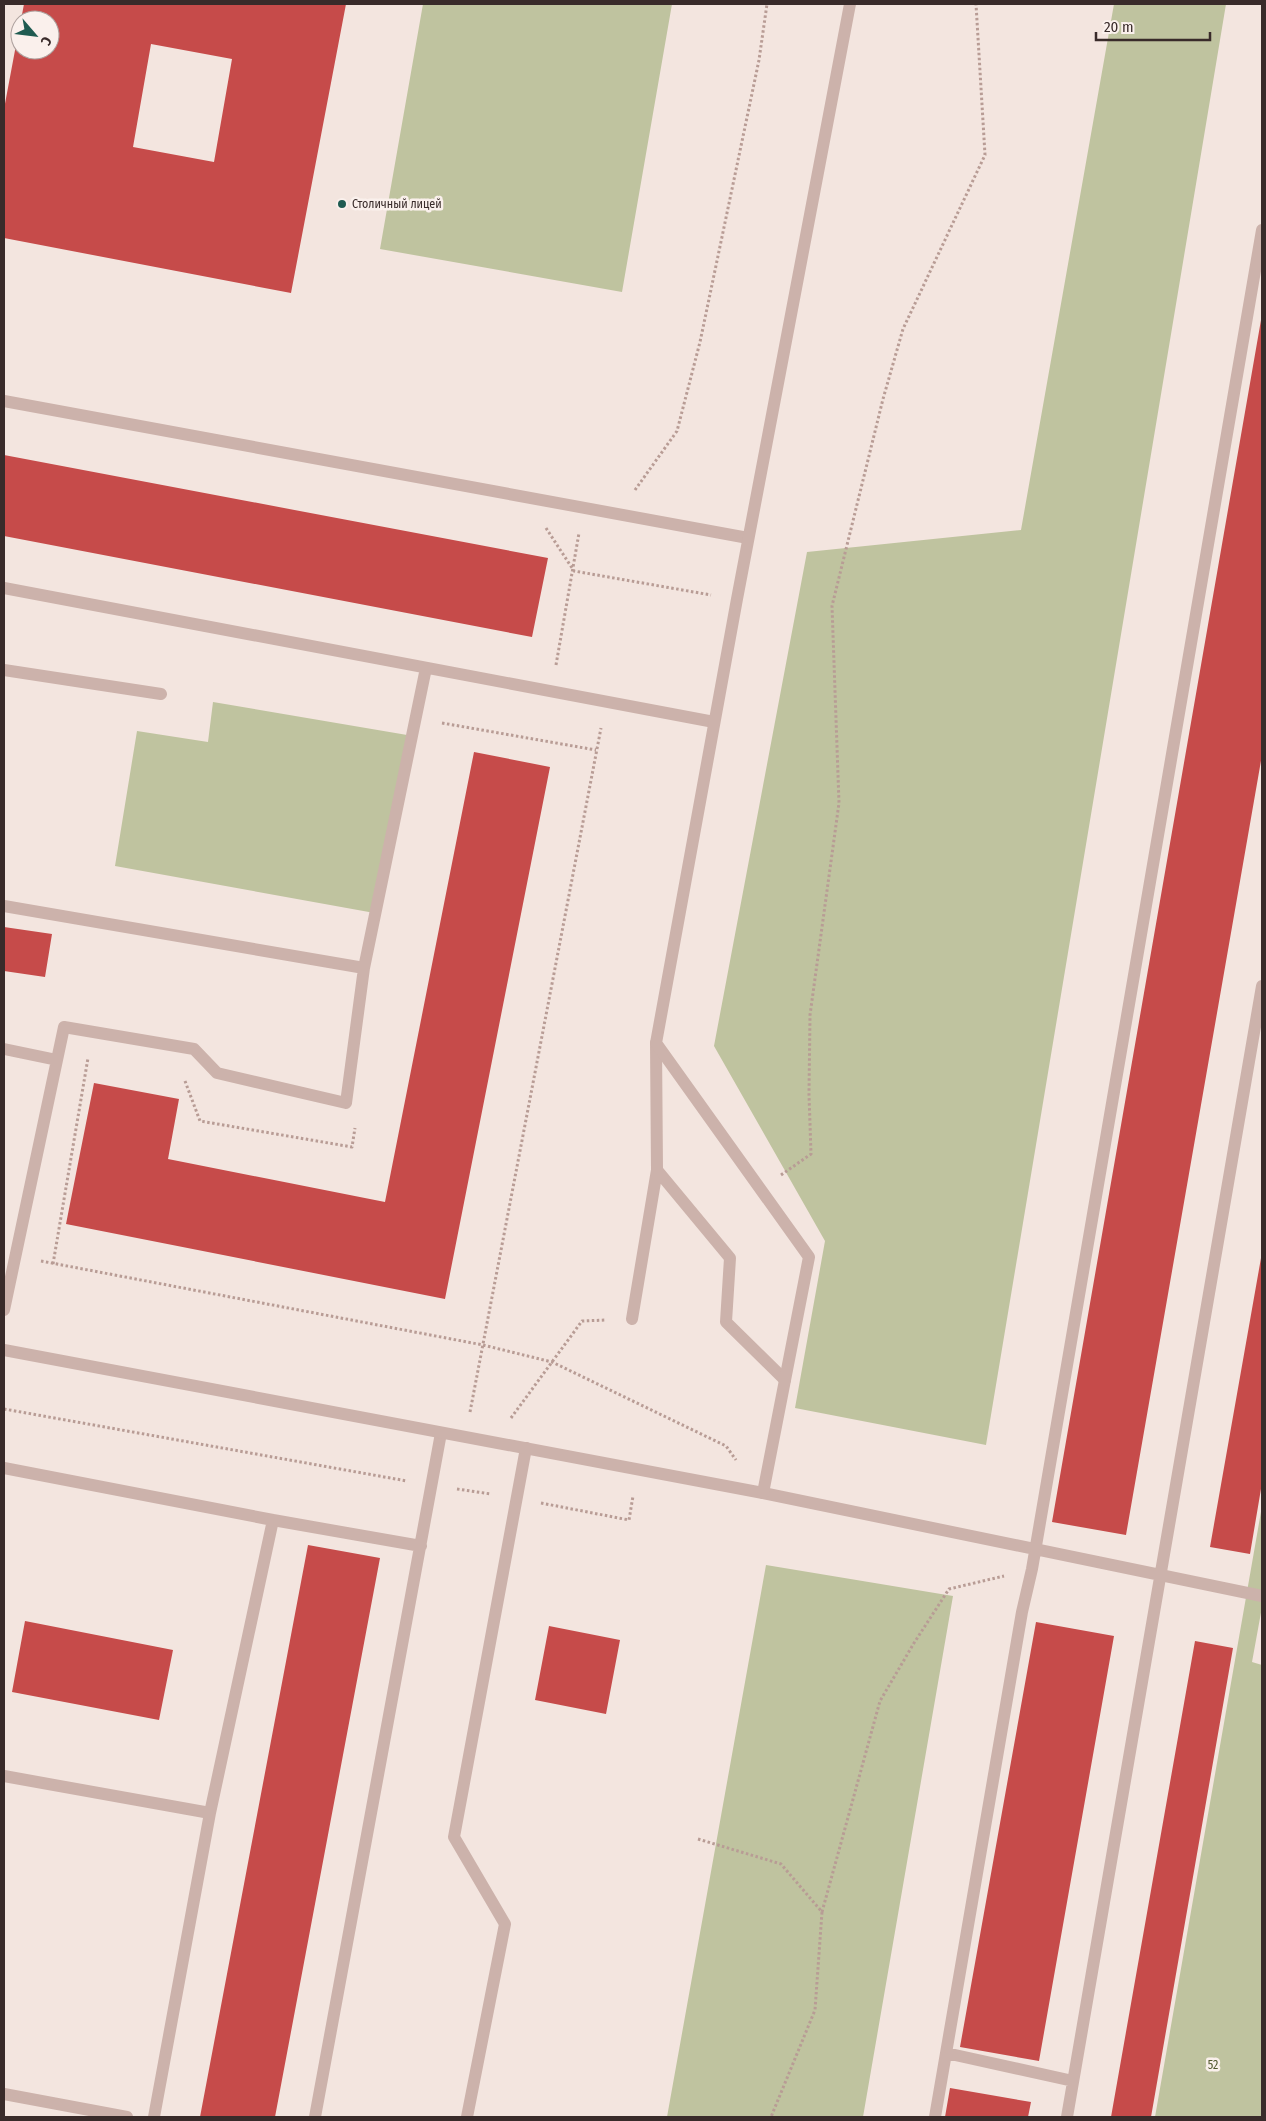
<svg xmlns="http://www.w3.org/2000/svg" width="1266" height="2121" font-family="'Fira Sans Condensed',sans-serif">
	<rect width="100%" height="100%" fill="#f3e5df"/>
	<path fill="#bfc39f" d="M 423,4 L 672,4 L 622,292 L 380,249 Z
		M 1114,4 L 1226,4 L 986,1445 L 795,1408 L 825,1241 L 714,1046 L 807,552 L 1021,530 Z
		M 213,702 L 413,736 L 380,914 L 115,866 L 137,731 L 208,742 Z
		M 1262,1506 L 1262,1607 L 1252,1662 L 1262,1665 L 1262,2117 L 1155,2117 Z
		M 766,1565 L 953,1596 L 863,2117 L 667,2117 Z"/>
	<path fill="#c64b4a" fill-rule="evenodd" d="M 24,4 L 346,4 L 291,293 L 4,238 L 4,109 L 19,29 L 20,50 L 50,50 L 50,20 L 21,20 ZM 151,44 L 232,59 L 214,162 L 133,147 Z
		M 1261,320 L 1262,755 L 1126,1535 L 1052,1522 Z
		M 4,455 L 548,558 L 532,637 L 4,536 Z
		M 474,752 L 550,767 L 445,1299 L 66,1224 L 94,1083 L 179,1099 L 168,1159 L 385,1202 Z
		M 4,927 L 52,934 L 45,977 L 4,971 Z
		M 1261,1258 L 1262,1483 L 1250,1554 L 1210,1547 Z
		M 308,1545 L 380,1558 L 275,2117 L 200,2117 Z
		M 25,1621 L 173,1650 L 159,1720 L 12,1692 Z
		M 1036,1622 L 1114,1636 L 1039,2061 L 960,2047 Z
		M 549,1626 L 620,1640 L 606,1714 L 535,1700 Z
		M 1195,1641 L 1233,1648 L 1151,2117 L 1111,2117 Z
		M 950,2088 L 1031,2102 L 1028,2117 L 945,2117 Z"/>
	<g fill="none" stroke-linecap="round" stroke-linejoin="round">
		<path stroke="#b89c95" stroke-width="3" stroke-dasharray="2.5 2.5" stroke-linecap="butt" d="M 635,490 L 677,431 L 700,342 L 759,60 L 767,4
			M 546,528 L 574,571 L 711,595
			M 556,665 L 579,533
			M 442,723 L 596,750
			M 185,1081 L 200,1121 L 352,1147 L 355,1128
			M 781,1175 L 811,1154 L 809,1094 L 810,1015 L 839,803 L 832,606 L 883,399 L 903,329 L 985,155 L 976,4
			M 41,1261 L 483,1345 L 552,1362 L 726,1446 L 736,1460
			M 53,1264 L 88,1058
			M 4,1409 L 407,1481
			M 470,1412 L 601,728
			M 511,1418 L 582,1321 L 606,1320
			M 457,1489 L 491,1494
			M 541,1503 L 629,1520 L 633,1496
			M 698,1839 L 781,1864 L 822,1912 L 815,2010 L 771,2117
			M 822,1912 L 880,1701 L 914,1643 L 949,1589 L 1004,1576"/>
		<path stroke="#ccb2ab" stroke-width="12" d="M 4,401 L 748,538
			M 4,588 L 714,722
			M 4,670 L 161,694
			M 4,906 L 364,968 L 426,668
			M 656,1043 L 657,1170 L 730,1258 L 726,1322 L 785,1380
			M 4,1049 L 57,1060
			M 4,1310 L 64,1027 L 194,1049 L 217,1073 L 346,1103 L 364,968
			M 632,1319 L 657,1170
			M 4,1468 L 273,1520
			M 763,1493 L 1262,1596
			M 4,1776 L 210,1813 L 154,2117
			M 210,1813 L 273,1520 L 421,1546
			M 946,2053 L 1073,2081
			M 4,2094 L 127,2117
			M 315,2117 L 441,1433
			M 467,2117 L 505,1924 L 454,1837 L 526,1448
			M 935,2117 L 1022,1612 L 1032,1569 L 1262,230
			M 1067,2117 L 1262,986"/>
		<path stroke="#ccb2ab" stroke-width="12" d="M 4,1350 L 763,1493 L 809,1257 L 656,1043 L 737,599 L 850,4"/>
	</g>
	<circle fill="#1f5b51" stroke="#faf0ec" stroke-width="2" cx="342" cy="204" r="5"/>
	<g text-anchor="middle" dominant-baseline="central" stroke-width="5" stroke-linejoin="round" paint-order="stroke">
		<g font-size="12" fill="#392b2a" stroke="#faf0ec" text-anchor="start">
			<text x="352" y="204">Столичный лицей</text>
		</g>
		<g font-size="12" fill="#52582e" stroke="#faf0ec">
			<text x="1213" y="2065">52</text>
		</g>
	</g>
	<rect width="1266" height="2121" fill="none" stroke="#392b2a" stroke-width="10"/>
	<g transform="translate(35 35) rotate(118)"><circle r="24" fill="#faf0ec" stroke="#ada19e"/>
	<path d="M0-4L9 19L0 12L-9 19Z" fill="#1f5b51"/>
	<text y="-8" font-size="14" font-weight="bold" text-anchor="middle" fill="#392b2a">С</text>
	</g>
	<path d="M1096 32v8h114v-8" fill="none" stroke="#392b2a" stroke-width="2.5"/>
	<text x="1104" y="32" font-size="15" fill="#392b2a" stroke="#faf0ec" stroke-width="4" paint-order="stroke">20 m</text>
</svg>
